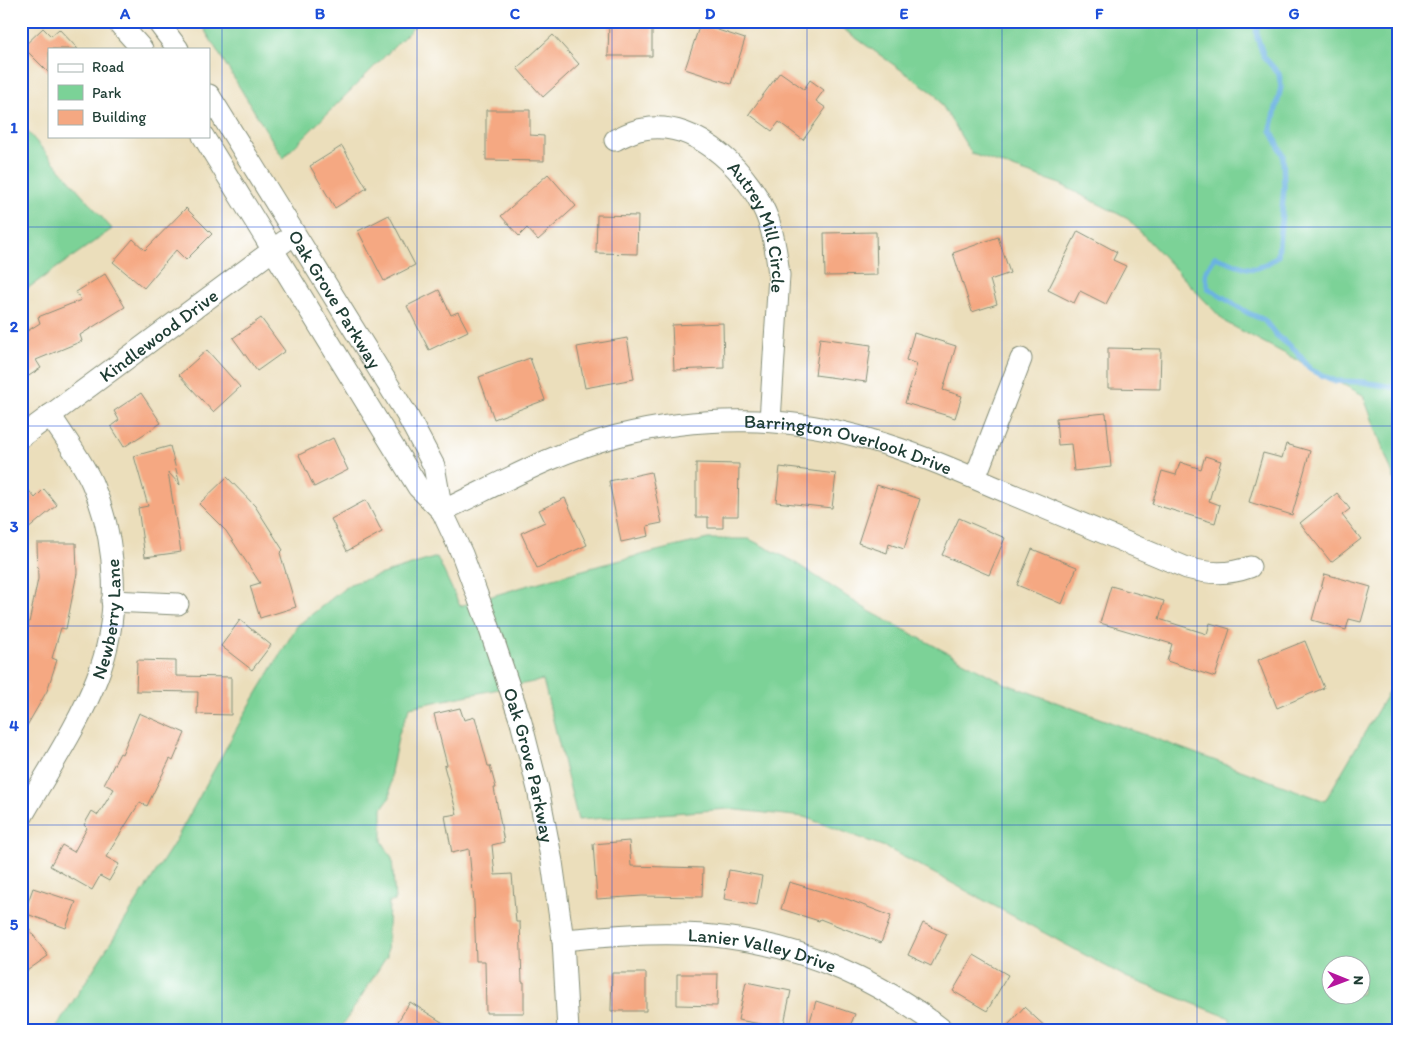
<svg xmlns="http://www.w3.org/2000/svg" width="1419" height="1052" font-family="Itim,sans-serif">
	<rect width="100%" height="100%" fill="#fff"/>
	<filter id="ink" filterUnits="userSpaceOnUse"><feTurbulence type="fractalNoise" baseFrequency=".02" numOctaves="2"/><feDisplacementMap in="SourceGraphic" scale="10" xChannelSelector="R" yChannelSelector="G"/><feConvolveMatrix kernelMatrix="1 2 1 2 8 2 1 2 1" color-interpolation-filters="sRGB"/></filter>
	<filter id="wash" filterUnits="userSpaceOnUse"><feTurbulence type="fractalNoise" baseFrequency=".0096" numOctaves="4" result="noise"/><feDisplacementMap in="SourceGraphic" scale="20" xChannelSelector="R" yChannelSelector="G"/><feGaussianBlur stdDeviation="1.12" result="paint"/><feColorMatrix in="noise" values="0 0 0 0 0 0 0 0 0 0 0 0 0 0 0 0 0 1.4 0 .05"/><feComposite in="paint" operator="in"/></filter>
	<g filter="url(#wash)">
		<rect width="100%" height="100%" fill="#ebdebb"/>
		<path fill="#7bd297" stroke="#4d8866" fill-rule="evenodd" d="M 199,21 L 420,21 L 283,158 Z
			M 832,21 L 1398,21 L 1398,489 L 1363,395 L 1225,322 L 1128,219 L 1060,184 L 972,154 L 935,94 Z
			M 21,124 L 112,229 L 21,293 Z
			M 708,539 L 749,539 L 791,560 L 869,611 L 1004,683 L 1325,801 L 1397,677 L 1398,658 L 1398,1031 L 1230,1031 L 1230,1018 L 1126,977 L 885,847 L 804,817 L 728,809 L 578,820 L 543,680 L 410,707 L 399,733 L 391,772 L 390,797 L 382,808 L 382,841 L 392,858 L 395,901 L 389,902 L 387,956 L 339,1031 L 54,1031 L 173,845 L 244,715 L 297,626 L 350,584 L 437,557 L 460,606 C 542,580 624,558 708,539 ZM 1332,964 L 1362,964 L 1362,994 L 1332,994 Z"/>
		<g fill="none" stroke-linecap="round" stroke-linejoin="round">
			<path stroke="#6bb2e2" stroke-width="5.5" d="M 1256,21 L 1257,37 L 1264,57 L 1279,74 L 1281,87 L 1271,130 L 1283,155 L 1284,188 L 1278,256 C 1248,279 1246,265 1215,257 L 1205,273 L 1208,288 L 1248,313 L 1264,320 L 1275,334 L 1295,350 L 1311,370 L 1335,381 L 1363,382 L 1398,388"/>
		</g>
		<g id="blocks">
			<path fill="#f5a882" d="M 609,21 L 652,21 L 652,56 L 608,56 Z
				M 700,24 L 745,39 L 731,84 L 685,69 Z
				M 43,28 L 51,36 L 59,29 L 78,49 L 49,49 L 49,73 L 23,47 Z
				M 553,35 L 579,64 L 543,97 L 517,68 Z
				M 780,72 L 804,89 L 810,80 L 824,90 L 816,101 L 826,108 L 803,140 L 779,122 L 772,131 L 749,114 Z
				M 486,110 L 530,110 L 530,135 L 544,136 L 544,161 L 486,160 Z
				M 342,146 L 367,188 L 335,208 L 310,166 Z
				M 548,174 L 576,206 L 538,240 L 527,228 L 519,236 L 501,216 Z
				M 186,208 L 212,234 L 186,260 L 176,250 L 144,288 L 113,262 L 133,239 L 145,250 Z
				M 389,215 L 415,265 L 384,281 L 358,231 Z
				M 597,215 L 638,216 L 637,254 L 596,253 Z
				M 1078,231 L 1117,252 L 1113,260 L 1126,266 L 1106,304 L 1080,291 L 1074,303 L 1048,290 Z
				M 876,232 L 877,275 L 825,276 L 824,233 Z
				M 998,237 L 1010,273 L 990,280 L 997,304 L 972,312 L 953,253 Z
				M 105,274 L 125,307 L 80,335 L 82,341 L 36,360 L 41,368 L 21,381 L 21,335 L 40,323 L 38,317 L 81,300 L 76,292 Z
				M 439,290 L 451,315 L 458,312 L 468,331 L 429,350 L 407,306 Z
				M 261,318 L 285,351 L 257,371 L 233,338 Z
				M 723,323 L 724,368 L 674,370 L 672,325 Z
				M 914,333 L 956,346 L 943,390 L 962,396 L 955,418 L 905,403 L 917,364 L 906,360 Z
				M 627,338 L 634,379 L 585,388 L 577,347 Z
				M 820,338 L 871,345 L 866,382 L 815,375 Z
				M 1108,348 L 1161,349 L 1160,389 L 1108,388 Z
				M 207,350 L 240,387 L 213,412 L 179,375 Z
				M 530,358 L 545,400 L 494,419 L 479,377 Z
				M 141,393 L 161,423 L 124,447 L 111,426 L 119,420 L 114,411 Z
				M 1106,413 L 1111,467 L 1074,471 L 1071,444 L 1058,445 L 1056,418 Z
				M 333,438 L 348,470 L 314,487 L 299,455 Z
				M 1286,444 L 1310,451 L 1292,515 L 1249,502 L 1263,453 L 1282,458 Z
				M 170,446 L 180,485 L 168,472 L 181,552 L 145,557 L 138,508 L 148,506 L 134,456 Z
				M 1205,456 L 1221,461 L 1209,501 L 1220,505 L 1215,523 L 1152,504 L 1162,471 L 1176,475 L 1180,462 L 1201,469 Z
				M 696,463 L 739,464 L 738,516 L 723,516 L 723,528 L 708,528 L 708,517 L 696,517 Z
				M 780,467 L 836,474 L 832,508 L 776,502 Z
				M 651,472 L 662,523 L 647,526 L 649,536 L 621,542 L 609,481 Z
				M 227,477 L 255,506 L 283,550 L 280,553 L 296,607 L 260,618 L 250,586 L 260,583 L 226,531 L 199,504 Z
				M 21,481 L 35,498 L 44,489 L 57,505 L 21,535 Z
				M 877,485 L 920,499 L 904,549 L 889,544 L 887,553 L 858,543 Z
				M 1337,493 L 1350,509 L 1342,515 L 1361,539 L 1331,562 L 1300,523 Z
				M 565,498 L 587,545 L 537,568 L 521,533 L 545,522 L 539,510 Z
				M 366,500 L 382,532 L 347,551 L 331,519 Z
				M 959,518 L 1005,538 L 989,575 L 942,555 Z
				M 37,543 L 76,543 L 77,573 L 66,629 L 61,628 L 52,658 L 57,660 L 47,691 L 21,736 L 21,636 L 26,637 L 38,579 Z
				M 1032,549 L 1077,567 L 1062,604 L 1017,585 Z
				M 1325,574 L 1371,587 L 1361,622 L 1349,619 L 1346,630 L 1312,620 Z
				M 1111,586 L 1164,601 L 1159,619 L 1207,634 L 1210,623 L 1230,629 L 1215,677 L 1167,661 L 1172,644 L 1100,623 Z
				M 240,620 L 271,645 L 252,670 L 221,646 Z
				M 1305,641 L 1324,688 L 1277,708 L 1258,660 Z
				M 137,660 L 176,661 L 176,676 L 231,677 L 231,715 L 197,714 L 198,692 L 136,691 Z
				M 460,708 L 464,720 L 475,717 L 488,766 L 490,766 L 496,788 L 494,788 L 504,842 L 492,845 L 495,875 L 512,874 L 516,922 L 520,922 L 522,982 L 524,982 L 524,1013 L 486,1013 L 485,961 L 476,961 L 474,903 L 469,849 L 452,853 L 445,816 L 457,814 L 444,766 L 447,765 L 434,714 Z
				M 139,713 L 185,733 L 173,761 L 170,759 L 147,806 L 140,802 L 106,857 L 119,864 L 109,881 L 100,876 L 92,890 L 50,866 L 62,845 L 74,852 L 87,828 L 84,825 L 92,811 L 98,815 L 114,789 L 104,784 L 120,753 L 122,754 Z
				M 629,841 L 631,866 L 703,868 L 702,897 L 642,896 L 597,899 L 593,844 Z
				M 729,870 L 762,876 L 757,905 L 724,899 Z
				M 789,882 L 847,899 L 891,916 L 881,943 L 820,919 L 819,921 L 781,909 Z
				M 33,888 L 76,902 L 66,928 L 24,913 Z
				M 21,918 L 48,956 L 21,975 Z
				M 923,923 L 947,934 L 931,966 L 908,955 Z
				M 974,955 L 1008,975 L 987,1011 L 953,991 Z
				M 612,973 L 646,973 L 646,1011 L 611,1011 Z
				M 677,974 L 718,974 L 717,1006 L 677,1005 Z
				M 746,982 L 791,991 L 783,1028 L 738,1020 Z
				M 816,1001 L 855,1014 L 848,1031 L 807,1031 Z
				M 410,1002 L 456,1031 L 392,1031 Z
				M 1024,1007 L 1050,1031 L 1003,1031 Z"/>
		</g>
	</g>
	<g filter="url(#ink)">
		<use href="#blocks" fill-opacity="0" stroke="#858e78" stroke-width="1"/>
		<g fill="none" stroke-linecap="round" stroke-linejoin="round">
			<defs>
				<g id="minor">
					<path d="M 117,21 L 142,49"/>
					<path d="M 157,21 L 178,49"/>
					<path id="s1" d="M 209,95 L 407,415 L 434,466 L 442,511 L 462,554 L 488,624 L 521,722 L 538,789 L 552,862 L 563,940 L 568,1031"/>
					<path d="M 203,136 L 418,487 L 442,511"/>
					<path id="s2" d="M 615,140 C 625,135 634,130 644,129 C 698,119 753,175 769,222 C 775,240 777,257 779,275 L 770,421"/>
					<path id="s3" d="M 21,437 L 285,241"/>
					<path d="M 975,478 L 1021,359"/>
					<path id="s4" d="M 442,511 C 499,484 555,452 617,436 C 699,415 790,415 871,440 C 921,454 968,476 1016,496 C 1073,520 1130,544 1187,568 C 1209,574 1228,575 1250,567"/>
					<path d="M 112,601 L 178,604"/>
					<path id="s5" d="M 21,818 C 47,772 78,727 97,678 C 121,618 118,542 92,483 C 81,459 64,437 50,415"/>
					<path id="s6" d="M 563,940 C 618,935 675,930 730,938 C 808,948 882,982 944,1031"/>
				</g>
			</defs>
			<use href="#minor" stroke="#858e78" stroke-width="23"/>
			<use href="#minor" stroke="#fff" stroke-width="21"/>
		</g>
	</g>
	<path fill="none" stroke="#1d4ed8" stroke-width="1" stroke-opacity="0.55" d="M 222,21 L 222,1031M 417,21 L 417,1031M 612,21 L 612,1031M 807,21 L 807,1031M 1002,21 L 1002,1031M 1197,21 L 1197,1031M 21,227 L 1398,227M 21,426 L 1398,426M 21,626 L 1398,626M 21,825 L 1398,825"/>
	<g text-anchor="middle" dominant-baseline="central" stroke-width="5" stroke-linejoin="round" paint-order="stroke">
		<g font-size="19" fill="#1f3d34" stroke="#fff">
			<text stroke="none"><textPath href="#s2" startOffset="200">Autrey Mill Circle</textPath></text>
			<text stroke="none"><textPath href="#s1" startOffset="240">Oak Grove Parkway</textPath></text>
			<text stroke="none"><textPath href="#s3" startOffset="171">Kindlewood Drive</textPath></text>
			<text stroke="none"><textPath href="#s4" startOffset="426">Barrington Overlook Drive</textPath></text>
			<text stroke="none"><textPath href="#s5" startOffset="220">Newberry Lane</textPath></text>
			<text stroke="none"><textPath href="#s1" startOffset="749">Oak Grove Parkway</textPath></text>
			<text stroke="none"><textPath href="#s6" startOffset="201">Lanier Valley Drive</textPath></text>
		</g>
	</g>
	<rect width="1419" height="1052" fill="none" stroke="#fff" stroke-width="55"/>
	<rect x="48" y="48" width="162" height="90" fill="#ffffff" stroke="#a5b1ae"/>
	<rect x="58" y="64" width="25" height="8" fill="#ffffff" stroke="#a5b1ae"/>
	<text x="92" y="72" font-size="15" fill="#1f3d34">Road</text>
	<rect x="58" y="85" width="25" height="15" fill="#7bd297" stroke="#a5b1ae"/>
	<text x="92" y="98" font-size="15" fill="#1f3d34">Park</text>
	<rect x="58" y="110" width="25" height="15" fill="#f5a882" stroke="#a5b1ae"/>
	<text x="92" y="122" font-size="15" fill="#1f3d34">Building</text>
	<g transform="translate(1346 980) rotate(91)"><circle r="24" fill="#ffffff" stroke="#a5b1ae"/>
	<path d="M0-4L9 19L0 12L-9 19Z" fill="#b5179e"/>
	<text y="-8" font-size="14" font-weight="bold" text-anchor="middle" fill="#1f3d34">N</text>
	</g>
	<rect x="28" y="28" width="1364" height="996" fill="none" stroke="#1d4ed8" stroke-width="2"/>
	<g font-size="16" text-anchor="middle" font-weight="bold" fill="#1d4ed8">
		<text x="125" y="19">A</text>
		<text x="320" y="19">B</text>
		<text x="515" y="19">C</text>
		<text x="710" y="19">D</text>
		<text x="904" y="19">E</text>
		<text x="1099" y="19">F</text>
		<text x="1294" y="19">G</text>
		<text x="14" y="133">1</text>
		<text x="14" y="332">2</text>
		<text x="14" y="532">3</text>
		<text x="14" y="731">4</text>
		<text x="14" y="930">5</text>
	</g>
</svg>
